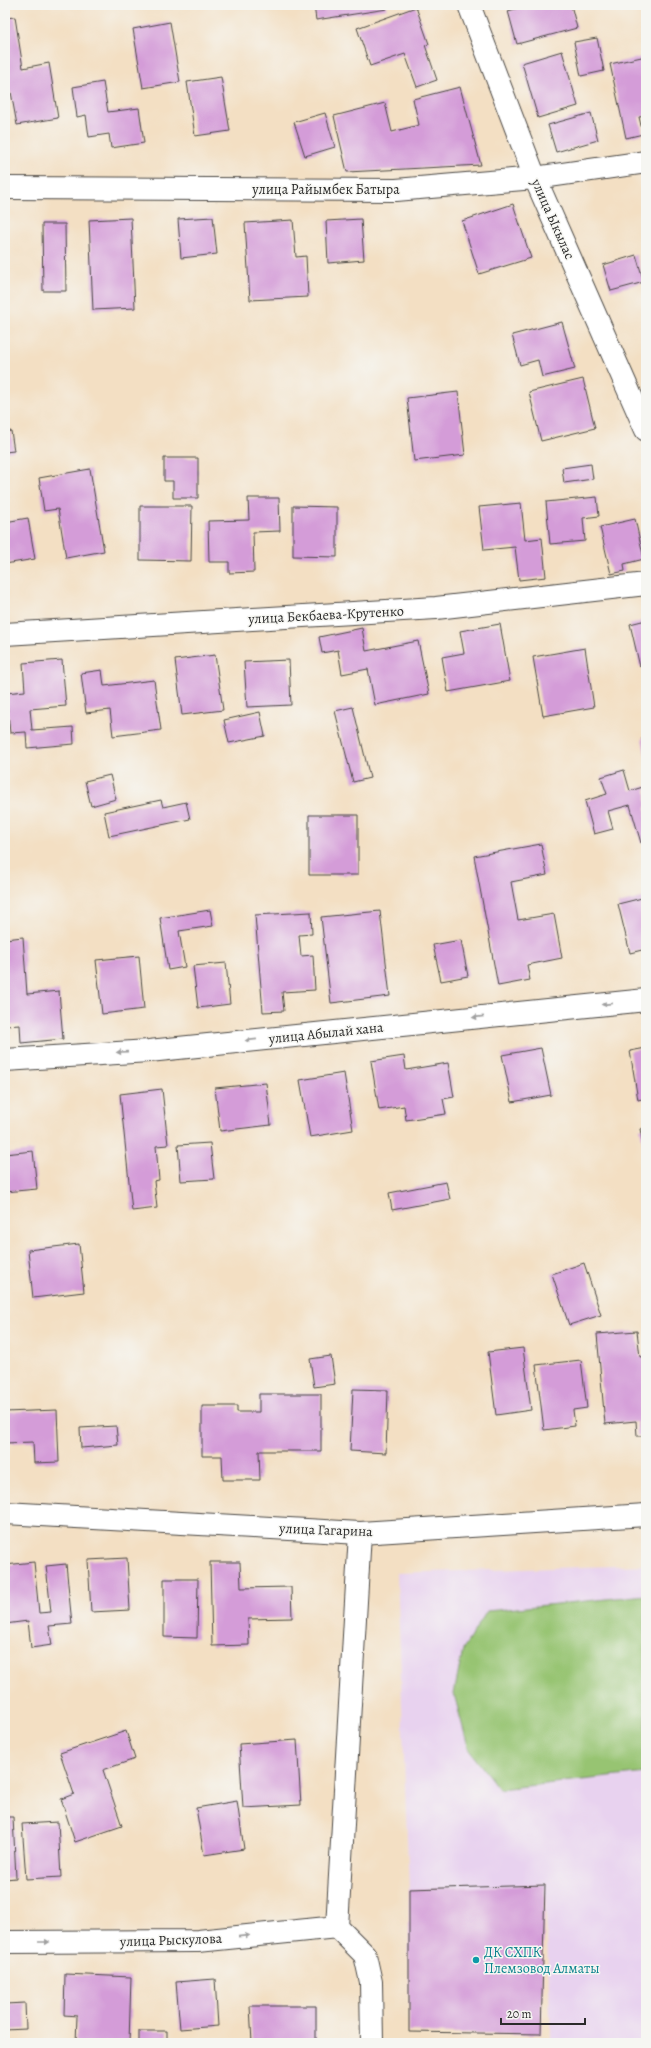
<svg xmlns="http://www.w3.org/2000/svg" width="651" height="2048" font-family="Alegreya,serif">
	<rect width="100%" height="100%" fill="#f6f6f2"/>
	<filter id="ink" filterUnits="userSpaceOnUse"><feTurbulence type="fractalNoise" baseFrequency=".025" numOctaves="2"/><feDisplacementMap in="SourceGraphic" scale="8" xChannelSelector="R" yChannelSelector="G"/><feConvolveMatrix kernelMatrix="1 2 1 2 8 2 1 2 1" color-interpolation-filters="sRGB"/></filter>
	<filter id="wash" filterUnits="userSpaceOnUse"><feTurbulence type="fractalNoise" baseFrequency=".012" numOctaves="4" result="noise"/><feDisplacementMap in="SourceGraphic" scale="16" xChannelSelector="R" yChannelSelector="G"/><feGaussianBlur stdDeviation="0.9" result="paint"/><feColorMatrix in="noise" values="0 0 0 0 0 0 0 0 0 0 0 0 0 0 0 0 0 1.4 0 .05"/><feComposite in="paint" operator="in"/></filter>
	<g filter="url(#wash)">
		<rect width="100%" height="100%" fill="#f3dfc3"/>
		<path fill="#e8d2ef" d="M 646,1565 L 646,2043 L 551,2043 L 545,1885 L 409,1889 L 397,1573 Z"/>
		<path fill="#97c472" stroke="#61784e" d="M 646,1595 L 646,1773 L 499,1789 L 469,1750 L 454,1694 L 463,1649 L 487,1611 Z"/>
		<g id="blocks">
			<path fill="#d49cd8" d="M 314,5 L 387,5 L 387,9 L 316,20 Z
				M 529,5 L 571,5 L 577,28 L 517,44 L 508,11 Z
				M 416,7 L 429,44 L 425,45 L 437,80 L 417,87 L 405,54 L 370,66 L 357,28 Z
				M 15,17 L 23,68 L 49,63 L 58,118 L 17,125 L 11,92 L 5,93 L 5,18 Z
				M 170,22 L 180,82 L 143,88 L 133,29 Z
				M 597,38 L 604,71 L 581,76 L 574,42 Z
				M 562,51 L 578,106 L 538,118 L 522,63 Z
				M 646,56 L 646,116 L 639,117 L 643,134 L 626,138 L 610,64 Z
				M 221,77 L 230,131 L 195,136 L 187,82 Z
				M 103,82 L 108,112 L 139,108 L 144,143 L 111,148 L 109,134 L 89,137 L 86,115 L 77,117 L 73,87 Z
				M 460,87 L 481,165 L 347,172 L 334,116 L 385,103 L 392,132 L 419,125 L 413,99 Z
				M 325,113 L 335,147 L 305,156 L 294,122 Z
				M 591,113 L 598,140 L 556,152 L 548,125 Z
				M 513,204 L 531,258 L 479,274 L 462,221 Z
				M 213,217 L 217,254 L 181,258 L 178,219 Z
				M 131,218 L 135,308 L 93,310 L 89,220 Z
				M 361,219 L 364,260 L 328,263 L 326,221 Z
				M 293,220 L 296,257 L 306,256 L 308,297 L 250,300 L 245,223 Z
				M 42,224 L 65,224 L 66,291 L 43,291 Z
				M 636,255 L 644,282 L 611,291 L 603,265 Z
				M 562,322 L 575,369 L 542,377 L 538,360 L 520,365 L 512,335 Z
				M 583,379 L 595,428 L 541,441 L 529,392 Z
				M 458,392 L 465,455 L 414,461 L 407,398 Z
				M 11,431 L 14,451 L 5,452 L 5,432 Z
				M 164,458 L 198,458 L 198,498 L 173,498 L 173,481 L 164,481 Z
				M 591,464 L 593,479 L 564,483 L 562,468 Z
				M 90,469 L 104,551 L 66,558 L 58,509 L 44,511 L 39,478 Z
				M 597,497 L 599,516 L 583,518 L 585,541 L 550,544 L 546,502 Z
				M 248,498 L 279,498 L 280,531 L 253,532 L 254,572 L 229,573 L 229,562 L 209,562 L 208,521 L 249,520 Z
				M 521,503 L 525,540 L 542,538 L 546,577 L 519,580 L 515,547 L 484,550 L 479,507 Z
				M 140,506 L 192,506 L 191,561 L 140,560 Z
				M 293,506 L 337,507 L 337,557 L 293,556 Z
				M 28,518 L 35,559 L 5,564 L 5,522 Z
				M 635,519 L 644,559 L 624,564 L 625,571 L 611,574 L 600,527 Z
				M 646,620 L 646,665 L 640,667 L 630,624 Z
				M 500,624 L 510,681 L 448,692 L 442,657 L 464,653 L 460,631 Z
				M 362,628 L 366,651 L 418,641 L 429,694 L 375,705 L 368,669 L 342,674 L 338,650 L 322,653 L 319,637 Z
				M 585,648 L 594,707 L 543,716 L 533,657 Z
				M 215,655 L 223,710 L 182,715 L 175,660 Z
				M 62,660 L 66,706 L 30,709 L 32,730 L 73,727 L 74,744 L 27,748 L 26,732 L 10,733 L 6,693 L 25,691 L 23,663 Z
				M 289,660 L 291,705 L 247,707 L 244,662 Z
				M 102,670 L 104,686 L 154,680 L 161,730 L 113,736 L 110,710 L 86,713 L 81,673 Z
				M 353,707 L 370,778 L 353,782 L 335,711 Z
				M 260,712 L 265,736 L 229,743 L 224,720 Z
				M 646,737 L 646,754 L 645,754 L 642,738 Z
				M 624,770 L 630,791 L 646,786 L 646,842 L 641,843 L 630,805 L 608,811 L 613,829 L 594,834 L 585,801 L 607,794 L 601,777 Z
				M 110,775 L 116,799 L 91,806 L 85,781 Z
				M 161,800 L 163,807 L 186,802 L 190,819 L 109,836 L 104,812 Z
				M 309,815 L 358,815 L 358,875 L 309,875 Z
				M 541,844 L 547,875 L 511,882 L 518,920 L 554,914 L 562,958 L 527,965 L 530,980 L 498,986 L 474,856 Z
				M 646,897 L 646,949 L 630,953 L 618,904 Z
				M 210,910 L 213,926 L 179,931 L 185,967 L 168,970 L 160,918 Z
				M 380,911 L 390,996 L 331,1003 L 321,917 Z
				M 311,912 L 312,934 L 299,935 L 301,956 L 313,955 L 315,990 L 282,992 L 284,1011 L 263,1012 L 255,915 Z
				M 23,937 L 27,994 L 59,991 L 63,1039 L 21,1043 L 20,1025 L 5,1026 L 5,939 Z
				M 461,940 L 468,976 L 441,981 L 433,945 Z
				M 139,956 L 144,1009 L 102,1014 L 96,960 Z
				M 226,963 L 230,1004 L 198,1008 L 193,966 Z
				M 541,1048 L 551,1095 L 512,1102 L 502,1055 Z
				M 646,1048 L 646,1098 L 638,1100 L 630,1051 Z
				M 404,1056 L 406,1070 L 448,1063 L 454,1097 L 443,1099 L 446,1114 L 406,1120 L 404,1106 L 379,1110 L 371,1061 Z
				M 344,1073 L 353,1130 L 310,1137 L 300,1080 Z
				M 266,1083 L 271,1125 L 220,1131 L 215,1088 Z
				M 162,1089 L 168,1145 L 156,1146 L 159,1180 L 154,1181 L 157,1208 L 132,1211 L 120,1094 Z
				M 646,1127 L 646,1153 L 645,1153 L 640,1129 Z
				M 210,1143 L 214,1179 L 181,1181 L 178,1145 Z
				M 33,1151 L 37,1189 L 5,1192 L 5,1154 Z
				M 446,1182 L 450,1199 L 392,1210 L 389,1193 Z
				M 79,1244 L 84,1292 L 33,1298 L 28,1250 Z
				M 584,1263 L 601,1315 L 569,1325 L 552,1274 Z
				M 637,1331 L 640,1357 L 646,1356 L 646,1436 L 637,1436 L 636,1421 L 605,1424 L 597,1334 Z
				M 523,1348 L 531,1410 L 496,1415 L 488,1352 Z
				M 331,1356 L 335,1384 L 314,1387 L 310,1359 Z
				M 581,1360 L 587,1408 L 573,1410 L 575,1426 L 544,1430 L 536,1365 Z
				M 353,1389 L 388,1390 L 386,1453 L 350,1451 Z
				M 259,1394 L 321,1394 L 321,1451 L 259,1451 L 260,1480 L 223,1480 L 222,1456 L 202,1456 L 202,1406 L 237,1406 L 237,1412 L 259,1412 Z
				M 57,1410 L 59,1462 L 34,1463 L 33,1442 L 5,1443 L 5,1412 Z
				M 116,1426 L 118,1445 L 81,1448 L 80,1428 Z
				M 127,1558 L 130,1610 L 91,1612 L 88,1560 Z
				M 34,1562 L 39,1613 L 51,1612 L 46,1566 L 66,1564 L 72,1624 L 49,1626 L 52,1645 L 31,1648 L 28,1621 L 5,1624 L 5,1565 Z
				M 210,1562 L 240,1562 L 241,1588 L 291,1587 L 292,1618 L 248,1619 L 249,1645 L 212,1646 Z
				M 164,1579 L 198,1579 L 197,1638 L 164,1637 Z
				M 126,1731 L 135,1759 L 103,1770 L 122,1826 L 75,1842 L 61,1799 L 74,1794 L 60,1753 Z
				M 297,1740 L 301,1805 L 243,1808 L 239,1744 Z
				M 237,1801 L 244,1849 L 204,1855 L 196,1808 Z
				M 5,1817 L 13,1817 L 16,1878 L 5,1879 Z
				M 58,1822 L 61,1877 L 26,1879 L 22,1824 Z
				M 545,1885 L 541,2034 L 409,2032 L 409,1889 Z
				M 65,1974 L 131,1977 L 129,2043 L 76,2043 L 77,2016 L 64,2015 Z
				M 215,1979 L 218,2026 L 180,2029 L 176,1982 Z
				M 25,2003 L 26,2029 L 5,2030 L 5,2004 Z
				M 250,2006 L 316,2006 L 316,2043 L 252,2043 Z
				M 139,2031 L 167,2031 L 167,2043 L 139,2043 Z"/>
		</g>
	</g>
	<g filter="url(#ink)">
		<use href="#blocks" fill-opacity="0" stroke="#494642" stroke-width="1"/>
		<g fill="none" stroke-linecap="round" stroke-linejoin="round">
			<defs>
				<path id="minor" d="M 469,5 L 535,178 L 646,430
					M 5,188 L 396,190 L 535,178 L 646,162
					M 5,634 L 436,608 L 646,584
					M 5,1060 L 149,1051 L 646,1000
					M 360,1533 L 337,1927 L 365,1955 L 371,1982 L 372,2043
					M 5,1942 L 198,1941 L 337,1927"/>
				<path id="major" d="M 5,1513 L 360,1533 L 646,1515"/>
			</defs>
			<use href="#minor" stroke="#494642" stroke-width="24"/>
			<use href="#major" stroke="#494642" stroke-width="24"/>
			<use href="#minor" stroke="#fff" stroke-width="22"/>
			<use href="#major" stroke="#fff" stroke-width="22"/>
		</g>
		<defs><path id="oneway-solid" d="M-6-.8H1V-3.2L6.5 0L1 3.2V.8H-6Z"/></defs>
		<g fill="#a0a0a0">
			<use href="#oneway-solid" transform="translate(607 1004) rotate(174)"/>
			<use href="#oneway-solid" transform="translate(478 1017) rotate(174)"/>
			<use href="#oneway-solid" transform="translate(251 1040) rotate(174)"/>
			<use href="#oneway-solid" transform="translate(122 1052) rotate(176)"/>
			<use href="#oneway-solid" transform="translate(244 1936) rotate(-6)"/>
			<use href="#oneway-solid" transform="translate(44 1942)"/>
		</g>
	</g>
	<circle fill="#0f9aa8" stroke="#f6f6f2" stroke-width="1.5" cx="476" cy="1960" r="4"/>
	<g text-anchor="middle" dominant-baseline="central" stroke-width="3" stroke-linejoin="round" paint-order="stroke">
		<g font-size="14" fill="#2b2b2b" stroke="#f6f6f2">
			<text x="326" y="189">улица Райымбек Батыра</text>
			<text transform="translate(553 219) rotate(66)">улица Ыкылас</text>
			<text transform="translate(326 615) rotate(-3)">улица Бекбаева-Крутенко</text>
			<text transform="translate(326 1033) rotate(-6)">улица Абылай хана</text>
			<text transform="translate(326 1530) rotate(2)">улица Гагарина</text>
			<text transform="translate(171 1940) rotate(-2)">улица Рыскулова</text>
		</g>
		<g font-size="14" fill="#0d838f" stroke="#f6f6f2" text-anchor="start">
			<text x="484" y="1952">ДК СХПК<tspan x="484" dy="16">Племзовод Алматы</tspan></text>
		</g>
	</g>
	<rect width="651" height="2048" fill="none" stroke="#f6f6f2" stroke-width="20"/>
	<path d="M501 2018v6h84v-6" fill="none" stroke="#2b2b2b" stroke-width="2"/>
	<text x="507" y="2018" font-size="12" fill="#2b2b2b" stroke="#f6f6f2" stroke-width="3" paint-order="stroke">20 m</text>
</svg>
